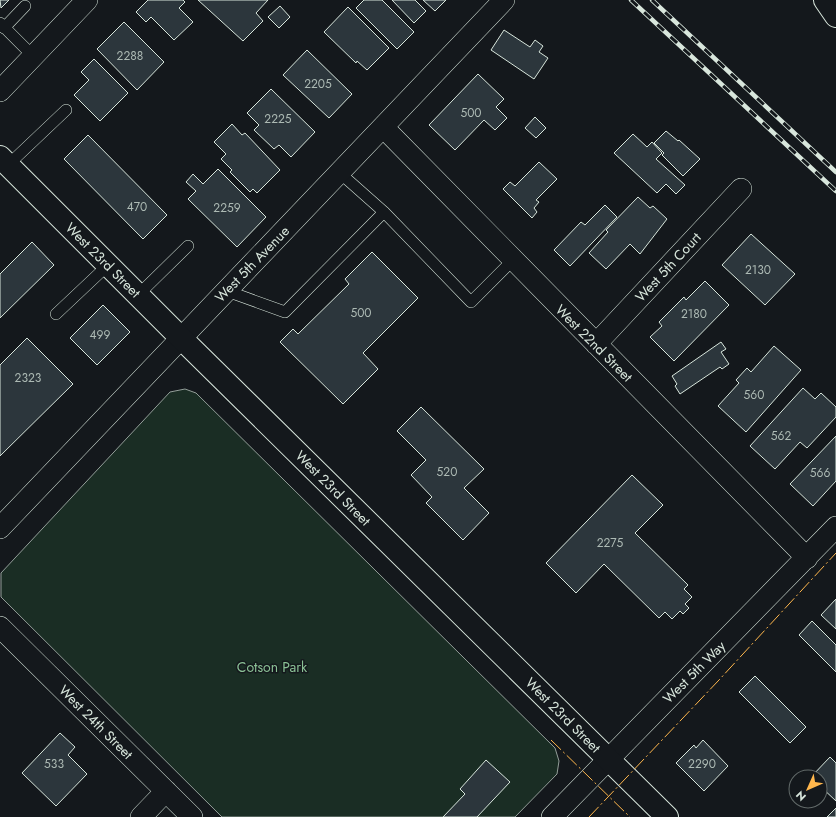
<svg xmlns="http://www.w3.org/2000/svg" width="836" height="817" font-family="Jost,sans-serif">
	<rect width="100%" height="100%" fill="#14181c"/>
	<path fill="#1a2d24" stroke="#939e99" d="M 185,389 L 196,393 L 555,748 L 559,761 L 557,774 L 515,817 L 222,817 L 1,597 L 1,573 L 170,392 Z"/>
	<path fill="#2c363c" stroke="#d8e6dc" d="M 0,0 L 9,0 L 1,8 Z
		M 148,0 L 183,0 L 185,2 L 179,8 L 193,22 L 174,40 L 151,17 L 146,22 L 136,12 Z
		M 198,0 L 268,0 L 256,13 L 263,21 L 243,41 Z
		M 364,0 L 382,0 L 414,32 L 397,49 L 356,8 Z
		M 392,0 L 415,0 L 426,11 L 414,23 Z
		M 423,0 L 446,0 L 435,11 Z
		M 280,6 L 290,17 L 279,28 L 268,17 Z
		M 348,7 L 389,48 L 367,70 L 357,61 L 356,63 L 324,32 Z
		M 124,22 L 164,62 L 137,90 L 97,49 Z
		M 504,30 L 530,47 L 535,40 L 543,46 L 539,52 L 548,58 L 534,79 L 491,50 Z
		M 307,50 L 352,94 L 329,118 L 283,75 Z
		M 94,59 L 128,93 L 100,121 L 74,95 L 89,80 L 81,72 Z
		M 478,74 L 504,99 L 496,107 L 507,118 L 495,130 L 484,120 L 455,150 L 429,125 Z
		M 271,89 L 315,132 L 291,157 L 279,145 L 274,149 L 254,130 L 259,125 L 247,113 Z
		M 535,117 L 546,128 L 536,138 L 525,128 Z
		M 232,124 L 242,135 L 245,133 L 280,170 L 257,193 L 253,189 L 250,192 L 230,172 L 232,170 L 221,159 L 226,154 L 214,142 Z
		M 666,131 L 678,141 L 679,140 L 700,159 L 683,176 L 662,155 L 664,153 L 654,143 Z
		M 633,134 L 647,147 L 652,142 L 662,153 L 656,159 L 685,185 L 676,194 L 666,184 L 657,193 L 614,153 Z
		M 88,135 L 167,215 L 143,239 L 64,159 Z
		M 539,162 L 557,179 L 536,200 L 539,202 L 534,208 L 537,212 L 532,218 L 503,189 L 510,182 L 515,186 Z
		M 218,169 L 266,217 L 237,247 L 188,199 L 196,191 L 186,182 L 193,174 L 203,184 Z
		M 638,197 L 650,208 L 653,206 L 667,219 L 640,254 L 630,244 L 606,269 L 589,253 L 608,232 L 606,230 Z
		M 605,205 L 617,217 L 570,266 L 554,250 L 581,222 L 585,225 Z
		M 751,234 L 795,274 L 765,305 L 722,265 Z
		M 32,242 L 54,265 L 0,318 L 0,274 Z
		M 372,252 L 418,298 L 363,353 L 378,369 L 343,404 L 280,342 L 293,329 L 298,334 L 349,284 L 345,279 Z
		M 705,281 L 729,305 L 674,361 L 650,337 L 662,326 L 659,322 L 684,297 L 686,300 Z
		M 103,305 L 130,332 L 97,365 L 70,338 Z
		M 27,338 L 73,384 L 0,456 L 0,365 Z
		M 721,342 L 726,349 L 721,352 L 729,364 L 722,369 L 720,367 L 680,394 L 675,386 L 677,384 L 672,376 Z
		M 774,346 L 801,370 L 746,432 L 718,406 L 739,383 L 736,380 L 747,368 L 751,372 Z
		M 803,388 L 815,399 L 821,393 L 836,407 L 836,417 L 807,448 L 800,442 L 775,469 L 750,446 Z
		M 421,407 L 484,469 L 464,488 L 489,513 L 463,540 L 426,503 L 432,497 L 411,475 L 426,460 L 397,431 Z
		M 836,436 L 836,481 L 813,506 L 790,484 Z
		M 632,475 L 663,505 L 635,533 L 688,585 L 684,589 L 692,597 L 685,604 L 689,608 L 683,614 L 680,611 L 672,619 L 665,612 L 659,618 L 604,564 L 576,593 L 546,563 Z
		M 836,599 L 836,629 L 821,615 Z
		M 812,621 L 836,645 L 836,672 L 799,635 Z
		M 755,676 L 806,727 L 790,743 L 739,692 Z
		M 60,733 L 75,747 L 68,755 L 87,774 L 56,806 L 22,773 Z
		M 703,740 L 728,766 L 704,791 L 676,763 L 694,745 L 696,748 Z
		M 830,757 L 836,763 L 836,801 L 820,786 L 820,777 L 811,777 Z
		M 486,760 L 510,782 L 477,817 L 443,817 L 465,794 L 460,789 Z
		M 836,808 L 836,817 L 827,817 Z"/>
	<g fill="none" stroke-linecap="round" stroke-linejoin="round">
		<defs>
			<path id="lane" d="M 0,23 L 33,56
				M 4,28 L 25,6
				M 8,165 L 66,110
				M 384,212 L 471,302 L 513,260
				M 227,291 L 285,312 L 384,212 L 340,173
				M 138,295 L 188,246
				M 56,314 L 108,265"/>
			<path id="street" d="M 0,91 L 87,0
				M 383,127 L 807,558
				M 596,344 L 741,189
				M 0,528 L 504,0
				M 0,627 L 192,817
				M 141,817 L 166,791
				M 552,817 L 836,527"/>
			<path id="secondary" d="M 0,157 L 181,338 L 667,817"/>
			<path id="primary" d="M 825,0 L 836,16"/>
		</defs>
		<use href="#lane" stroke="#d8e6dc" stroke-width="12"/>
		<use href="#street" stroke="#d8e6dc" stroke-width="22"/>
		<use href="#secondary" stroke="#d8e6dc" stroke-width="24"/>
		<use href="#primary" stroke="#d8e6dc" stroke-width="24"/>
		<use href="#lane" stroke="#14181c" stroke-width="11"/>
		<use href="#street" stroke="#14181c" stroke-width="21"/>
		<use href="#secondary" stroke="#14181c" stroke-width="22"/>
		<use href="#primary" stroke="#14181c" stroke-width="22"/>
		<defs>
			<path id="rail" d="M 631,0 L 836,191
				M 652,0 L 836,172"/>
		</defs>
		<use href="#rail" stroke="#d8e6dc" stroke-width="4.5"/>
		<use href="#rail" stroke="#14181c" stroke-width="3" stroke-dasharray="9" stroke-linecap="butt"/>
		<path stroke="#ffb74d" stroke-width="1" stroke-dasharray="14 3 2 3" stroke-linecap="butt" d="M 551,740 L 630,817
			M 589,817 L 719,680 L 836,553"/>
	</g>
	<g text-anchor="middle" dominant-baseline="central" stroke-width="3" stroke-linejoin="round" paint-order="stroke">
		<g font-size="12" fill="#adbab4">
			<text x="130" y="56">2288</text>
			<text x="318" y="84">2205</text>
			<text x="471" y="113">500</text>
			<text x="278" y="119">2225</text>
			<text x="137" y="207">470</text>
			<text x="227" y="208">2259</text>
			<text x="758" y="270">2130</text>
			<text x="361" y="313">500</text>
			<text x="694" y="314">2180</text>
			<text x="100" y="335">499</text>
			<text x="28" y="378">2323</text>
			<text x="754" y="395">560</text>
			<text x="781" y="436">562</text>
			<text x="447" y="472">520</text>
			<text x="820" y="473">566</text>
			<text x="610" y="543">2275</text>
			<text x="54" y="764">533</text>
			<text x="702" y="764">2290</text>
		</g>
		<g font-size="14" fill="#d8e6dc" stroke="#14181c">
			<text transform="translate(103 260) rotate(45)">West 23rd Street</text>
			<text transform="translate(252 264) rotate(-46)">West 5th Avenue</text>
			<text transform="translate(668 267) rotate(-47)">West 5th Court</text>
			<text transform="translate(594 343) rotate(45)">West 22nd Street</text>
			<text transform="translate(333 488) rotate(45)">West 23rd Street</text>
			<text transform="translate(694 672) rotate(-45)">West 5th Way</text>
			<text transform="translate(563 715) rotate(45)">West 23rd Street</text>
			<text transform="translate(96 722) rotate(45)">West 24th Street</text>
		</g>
		<g font-size="14" fill="#8ac095" stroke="#14181c">
			<text x="272" y="667">Cotson Park</text>
		</g>
	</g>
	<g transform="translate(808 789) rotate(225)"><circle r="19" fill="#14181c" stroke="#626a69"/>
	<path d="M0-3L7 15L0 10L-7 15Z" fill="#ffb74d"/>
	<text y="-6" font-size="11" font-weight="bold" text-anchor="middle" fill="#d8e6dc">N</text>
	</g>
</svg>
